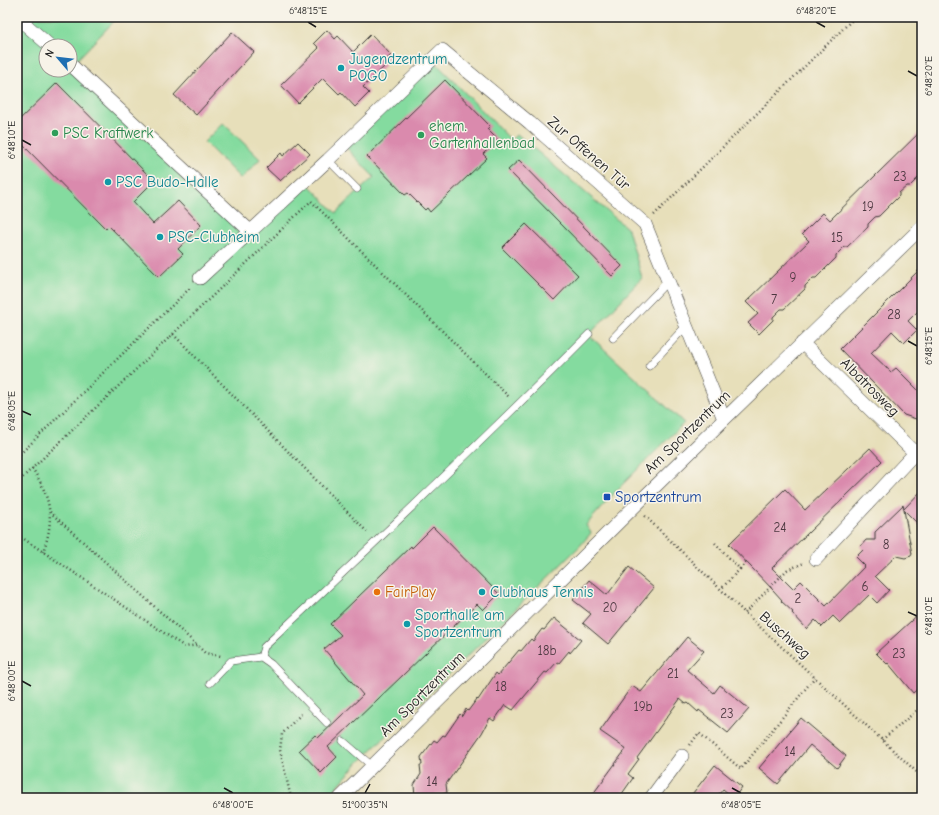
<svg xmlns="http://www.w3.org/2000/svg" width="939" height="815" font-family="'Comic Neue',sans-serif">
	<rect width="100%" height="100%" fill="#f7f3e8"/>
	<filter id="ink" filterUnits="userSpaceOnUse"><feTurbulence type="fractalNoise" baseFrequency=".025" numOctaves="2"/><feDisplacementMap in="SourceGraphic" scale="8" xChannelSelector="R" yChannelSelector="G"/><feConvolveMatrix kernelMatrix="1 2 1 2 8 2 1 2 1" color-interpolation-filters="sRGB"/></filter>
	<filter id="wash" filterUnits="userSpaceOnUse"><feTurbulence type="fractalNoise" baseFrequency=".012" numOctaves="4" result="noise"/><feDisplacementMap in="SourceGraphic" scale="16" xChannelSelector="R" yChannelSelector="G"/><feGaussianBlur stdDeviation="0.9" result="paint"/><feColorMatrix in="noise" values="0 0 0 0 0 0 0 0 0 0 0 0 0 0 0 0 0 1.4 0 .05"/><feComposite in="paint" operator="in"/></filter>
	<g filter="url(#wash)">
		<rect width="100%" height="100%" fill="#e7dfba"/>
		<path fill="#84db9f" stroke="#507c5e" d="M 17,17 L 118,17 L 70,67 L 70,46 L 46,46 L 46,70 L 70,70 L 247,233 L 305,181 L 336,213 L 374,177 L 344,145 L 434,61 L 511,140 L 517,134 L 628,229 L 642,278 L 589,335 L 684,423 L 616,491 L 586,525 L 591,533 L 579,547 L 358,763 L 327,798 L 17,798 Z
			M 223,123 L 260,159 L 241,179 L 204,142 Z"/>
		<g id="blocks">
			<path fill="#da8aad" d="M 327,30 L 335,39 L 338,36 L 353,52 L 371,34 L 391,55 L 383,63 L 386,65 L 363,87 L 369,93 L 355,107 L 341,92 L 339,94 L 323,78 L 298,103 L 281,85 L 319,48 L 314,43 Z
				M 232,32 L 254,52 L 196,115 L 174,95 Z
				M 445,80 L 490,126 L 487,129 L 498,140 L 483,154 L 487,158 L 430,212 L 427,208 L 425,210 L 408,193 L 405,195 L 367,156 Z
				M 57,83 L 154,181 L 133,202 L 153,224 L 178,201 L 201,225 L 178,249 L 183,254 L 159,277 L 109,226 L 106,229 L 17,139 L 17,122 Z
				M 922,130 L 922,174 L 910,186 L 907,186 L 899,193 L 899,196 L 879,216 L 875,217 L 868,224 L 868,227 L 847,247 L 844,247 L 836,255 L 836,258 L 816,278 L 813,278 L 805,286 L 805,289 L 784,309 L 781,309 L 773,317 L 773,320 L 759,334 L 748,323 L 758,314 L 746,302 L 809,241 L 802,234 L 823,213 L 830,220 Z
				M 298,142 L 310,154 L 280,181 L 266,168 L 281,153 L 283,156 Z
				M 519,160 L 622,266 L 612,276 L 508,170 Z
				M 526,224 L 578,275 L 554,300 L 502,248 Z
				M 922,267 L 922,307 L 908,321 L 917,330 L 904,343 L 892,331 L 871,353 L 891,372 L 896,368 L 922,394 L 922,413 L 916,419 L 904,415 L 840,349 Z
				M 870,448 L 882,461 L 772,568 L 793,589 L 801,581 L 826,606 L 865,566 L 856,557 L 863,550 L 860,547 L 866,540 L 875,540 L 875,532 L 903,505 L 904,509 L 922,490 L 922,528 L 904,510 L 912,554 L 911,556 L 905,558 L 896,556 L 875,576 L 889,590 L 877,603 L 869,595 L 840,623 L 833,616 L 822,627 L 815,620 L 807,629 L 792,613 L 793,612 L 781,601 L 782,600 L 773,590 L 729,544 L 785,489 L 805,510 Z
				M 433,527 L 499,594 L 483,610 L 477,604 L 328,747 L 337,757 L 321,773 L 299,750 L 315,735 L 318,738 L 363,695 L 324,649 L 341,635 L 330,624 L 411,546 L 412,548 Z
				M 629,567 L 654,588 L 608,644 L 583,623 L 591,614 L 573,600 L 589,580 L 607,595 Z
				M 922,611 L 922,685 L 913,693 L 888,663 L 887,664 L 876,653 Z
				M 554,618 L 581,640 L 570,653 L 569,651 L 559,663 L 557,662 L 547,673 L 545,672 L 513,710 L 505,705 L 494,721 L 490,718 L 482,733 L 446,784 L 447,793 L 415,798 L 414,785 L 421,774 L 420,765 L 422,765 L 421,757 L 434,740 L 437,742 L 443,735 L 445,736 L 460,714 L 462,716 L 466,709 L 468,711 L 477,699 L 478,700 L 496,673 L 498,675 L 519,650 L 521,651 L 531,639 L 533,641 L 542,629 L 544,630 Z
				M 687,637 L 704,651 L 687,670 L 714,693 L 720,685 L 749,709 L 728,733 L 699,710 L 698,712 L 688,703 L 686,704 L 680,699 L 637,758 L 639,759 L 628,774 L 633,778 L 619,798 L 590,798 L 626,749 L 600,731 L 632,686 L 641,692 Z
				M 801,718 L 846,756 L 837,768 L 810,745 L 778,784 L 759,768 Z
				M 715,765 L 742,787 L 734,798 L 723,789 L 716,798 L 689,798 Z"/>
		</g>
	</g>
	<g filter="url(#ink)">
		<use href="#blocks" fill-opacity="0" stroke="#3a3934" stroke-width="1"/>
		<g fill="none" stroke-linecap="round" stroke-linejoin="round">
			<defs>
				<path id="lane" d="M 328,160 L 357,189
					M 613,338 L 668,281
					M 649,366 L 686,326
					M 261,657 L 271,664 L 327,723
					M 210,683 L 231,661 L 261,657 L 264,647 C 374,544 483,441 589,334
					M 343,741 L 372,766"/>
				<path id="street" d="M 17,17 L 50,46
					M 70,64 L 250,231
					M 200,278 L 328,160 L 442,50 L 530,123 L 645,224 L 724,419
					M 802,343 L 915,453 L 922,447
					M 816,559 L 915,453
					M 340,798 L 635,506 L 922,227
					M 651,798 L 682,756"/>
			</defs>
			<use href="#lane" stroke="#3a3934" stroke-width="8"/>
			<use href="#street" stroke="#3a3934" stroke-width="14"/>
			<path stroke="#3a3934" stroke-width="2.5" stroke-dasharray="1 3" stroke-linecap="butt" d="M 654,215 L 855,17
				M 173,334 L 311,201 L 510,398
				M 17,457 L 191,287
				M 32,468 C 51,497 55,520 43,552
				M 17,483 L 173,334 L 369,534
				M 50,512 L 197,645 L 205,653 L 221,656
				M 645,516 L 745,613 L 922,777
				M 17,536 L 24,539 L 185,647 L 197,645
				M 715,543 L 740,569 L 721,589
				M 740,569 L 746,562
				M 745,613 L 787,570 L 804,563
				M 882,740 L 922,706
				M 690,745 L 699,733 L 741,769 L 815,677
				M 291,798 L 280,750 L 282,734 L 303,712"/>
			<use href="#lane" stroke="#fff" stroke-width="7"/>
			<use href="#street" stroke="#fff" stroke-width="13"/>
		</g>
	</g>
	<path fill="none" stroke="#1c1c1c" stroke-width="1.5" d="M 308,22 L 316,27M 816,22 L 825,27M 908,71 L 917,76M 22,140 L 31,145M 908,341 L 917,346M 22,411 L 31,415M 908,612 L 917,616M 22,681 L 31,686M 224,788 L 233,793M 732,788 L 741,793M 365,793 L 370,784"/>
	<g fill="#0f9aa8" stroke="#f7f3e8" stroke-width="1.5">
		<circle cx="341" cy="68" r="4"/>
		<circle cx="108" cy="182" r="4"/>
		<circle cx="160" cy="237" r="4"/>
		<circle cx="482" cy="592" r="4"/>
		<circle cx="407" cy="624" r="4"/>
	</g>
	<g fill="#2e9e5b" stroke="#f7f3e8" stroke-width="1.5">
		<circle cx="55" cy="133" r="4"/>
		<circle cx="421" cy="135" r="4"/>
	</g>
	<rect fill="#1a4fb4" stroke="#f7f3e8" stroke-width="1.5" x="603" y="493" width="8" height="8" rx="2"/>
	<circle fill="#e8710a" stroke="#f7f3e8" stroke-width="1.5" cx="377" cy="592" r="4"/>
	<g text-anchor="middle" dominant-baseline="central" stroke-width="3" stroke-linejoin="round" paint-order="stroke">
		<g font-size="13" fill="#4c3840">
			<text x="900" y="176">23</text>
			<text x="868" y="206">19</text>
			<text x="837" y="237">15</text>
			<text x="793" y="277">9</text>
			<text x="774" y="299">7</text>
			<text x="894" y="314">28</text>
			<text x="780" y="527">24</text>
			<text x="886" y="544">8</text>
			<text x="865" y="586">6</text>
			<text x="798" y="598">2</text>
			<text x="610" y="607">20</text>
			<text x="547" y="650">18b</text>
			<text x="899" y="653">23</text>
			<text x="673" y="673">21</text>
			<text x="501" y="686">18</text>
			<text x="643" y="706">19b</text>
			<text x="727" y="713">23</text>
			<text x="790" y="751">14</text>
			<text x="432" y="781">14</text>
		</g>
		<g font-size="15" fill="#0d838f" stroke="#f7f3e8" text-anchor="start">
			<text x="349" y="59">Jugendzentrum<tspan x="349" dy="17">POGO</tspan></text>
			<text x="116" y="182">PSC Budo-Halle</text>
			<text x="168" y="237">PSC-Clubheim</text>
			<text x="490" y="592">Clubhaus Tennis</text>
			<text x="415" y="615">Sporthalle am<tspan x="415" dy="17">Sportzentrum</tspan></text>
		</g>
		<g font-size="15" fill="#27864d" stroke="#f7f3e8" text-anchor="start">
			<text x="429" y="126">ehem.<tspan x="429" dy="17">Gartenhallenbad</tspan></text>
			<text x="63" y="133">PSC Kraftwerk</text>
		</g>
		<g font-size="15" fill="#1c1c1c" stroke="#f7f3e8">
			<text transform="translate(589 153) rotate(41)">Zur Offenen Tür</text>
			<text transform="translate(870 387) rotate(45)">Albatrosweg</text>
			<text transform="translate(687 432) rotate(-44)">Am Sportzentrum</text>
			<text transform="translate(785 635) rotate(42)">Buschweg</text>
			<text transform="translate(422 694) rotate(-45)">Am Sportzentrum</text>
		</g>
		<g font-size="15" fill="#164399" stroke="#f7f3e8" text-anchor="start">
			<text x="615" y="497">Sportzentrum</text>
		</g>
		<g font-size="15" fill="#c56008" stroke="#f7f3e8" text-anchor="start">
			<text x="385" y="592">FairPlay</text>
		</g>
	</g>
	<rect width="939" height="815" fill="none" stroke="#f7f3e8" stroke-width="44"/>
	<g transform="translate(58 58) rotate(298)"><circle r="19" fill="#f7f3e8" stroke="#9f9d96"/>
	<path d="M0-3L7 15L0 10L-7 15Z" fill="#1f6fb2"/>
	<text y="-6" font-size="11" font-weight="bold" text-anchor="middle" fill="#1c1c1c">N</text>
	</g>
	<rect x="22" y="22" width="895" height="771" fill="none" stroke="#1c1c1c" stroke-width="1.5"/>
	<g font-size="10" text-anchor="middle" fill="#1c1c1c">
		<text x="308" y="14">6°48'15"E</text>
		<text x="816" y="14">6°48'20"E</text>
		<text transform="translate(928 76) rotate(-90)" y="4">6°48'20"E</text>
		<text transform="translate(11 140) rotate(-90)" y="4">6°48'10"E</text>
		<text transform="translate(928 346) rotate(-90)" y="4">6°48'15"E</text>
		<text transform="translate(11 411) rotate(-90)" y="4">6°48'05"E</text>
		<text transform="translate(928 616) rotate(-90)" y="4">6°48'10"E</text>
		<text transform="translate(11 681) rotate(-90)" y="4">6°48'00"E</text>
		<text x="233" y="808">6°48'00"E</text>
		<text x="365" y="808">51°00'35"N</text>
		<text x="741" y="808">6°48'05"E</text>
	</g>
</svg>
